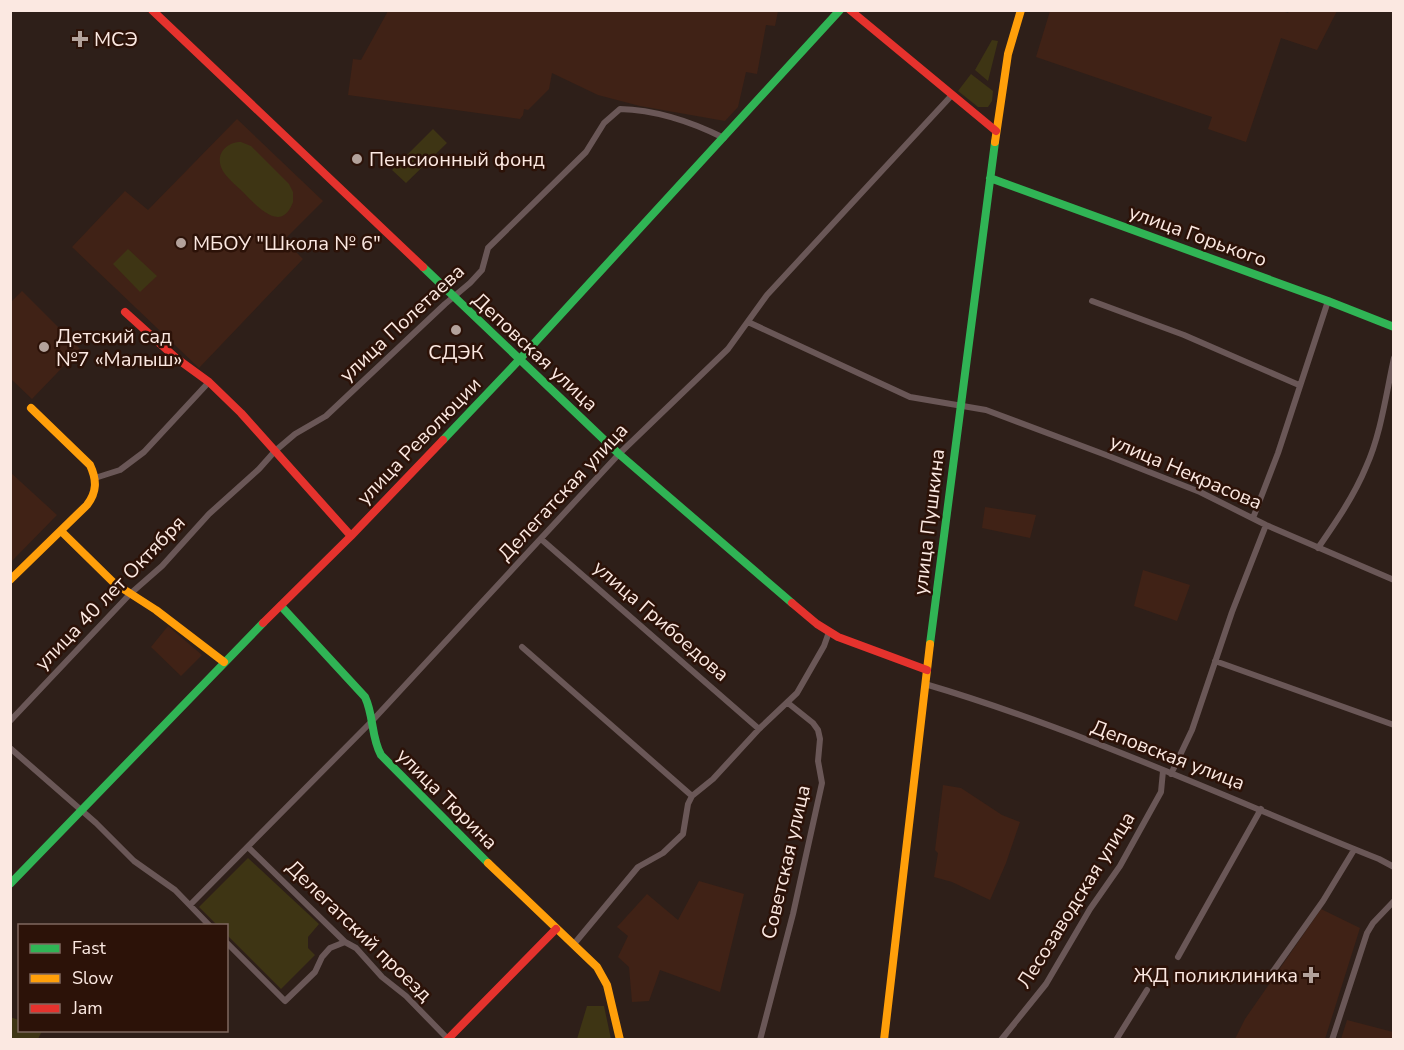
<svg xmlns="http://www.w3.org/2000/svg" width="1404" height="1050" font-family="'Nunito Sans',sans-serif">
	<rect width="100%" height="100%" fill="#2e1f19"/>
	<path fill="#402216" d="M 1279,10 L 1288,13 L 1289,11 L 1337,11 L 1317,50 L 1281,38 L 1246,142 L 1208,129 L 1212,117 L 1036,57 L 1050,11 Z
		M 388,11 L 778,11 L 775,26 L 766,25 L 757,74 L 746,72 L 738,107 L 725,121 L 640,106 L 598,95 L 552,73 L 549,89 L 528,110 L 524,109 L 523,115 L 520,119 L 348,95 L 353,59 L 361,60 Z
		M 237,119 L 323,201 L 284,240 L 303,259 L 199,368 L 72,247 L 125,191 L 148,210 Z
		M 22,291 L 80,349 L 32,399 L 11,379 L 11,302 Z
		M 10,472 L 57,515 L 11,562 L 10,562 Z
		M 985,507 L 1036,515 L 1030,538 L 982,528 Z
		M 1143,570 L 1190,585 L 1177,621 L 1134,606 Z
		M 168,626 L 202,655 L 181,676 L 151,647 Z
		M 943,785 L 961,788 L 1002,815 L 1020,822 L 1006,863 L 990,900 L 952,882 L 934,877 L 938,853 L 935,850 Z
		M 699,881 L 744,894 L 720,992 L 660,970 L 649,1001 L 632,1002 L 629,967 L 618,957 L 628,936 L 617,927 L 647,894 L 678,920 Z
		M 1321,909 L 1360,928 L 1325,1039 L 1235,1039 L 1245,1019 Z
		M 1347,1020 L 1393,1032 L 1393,1039 L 1341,1039 Z"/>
	<path fill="#3e3514" d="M 992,40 L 998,41 L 988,81 L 975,70 Z
		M 971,74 L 993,91 L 992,101 L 988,107 L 978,107 L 958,91 Z
		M 433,129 L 447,143 L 406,183 L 392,170 Z
		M 241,142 L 251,146 L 289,184 L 293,192 L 293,202 C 281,235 256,205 243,192 C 236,185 224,176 221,167 C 216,153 227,142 241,142 Z
		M 128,249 L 157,276 L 140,292 L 113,264 Z
		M 248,858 L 319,924 L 308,937 L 308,948 L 315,955 L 281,989 L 227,935 L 226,926 L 217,925 L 199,907 Z
		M 587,1006 L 604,1006 L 611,1039 L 577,1039 Z
		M 10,1017 L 19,1020 L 20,1030 L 42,1031 L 38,1039 L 11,1038 Z"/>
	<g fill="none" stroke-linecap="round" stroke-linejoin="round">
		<path stroke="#6a5757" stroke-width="6" d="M 1092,301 L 1184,335 L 1299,385
			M 748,322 L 910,397 L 986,410 L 1106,455 L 1200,492 L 1266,525 L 1394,580
			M 95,478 L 120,470 L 144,452 L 209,382
			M 1253,518 L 1278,453 L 1328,301
			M 541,539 L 759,729
			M 1318,548 C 1336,522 1354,496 1366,467 C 1381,434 1386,394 1394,358
			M 522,647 L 692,796
			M 1215,661 L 1394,725
			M 925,684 C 1081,730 1229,799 1379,859 L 1394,867
			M 10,721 L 130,594 L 162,566 L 209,514 L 259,469 L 275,451 L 295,434 L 326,416 L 445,304 L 470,283 L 482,270 L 488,248 L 586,152 L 604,123 L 620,109 C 656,110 692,122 724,138
			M 10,748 L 96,823 L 134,861 L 175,890 L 210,926
			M 1171,774 L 1192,730 L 1232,612 L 1266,525
			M 248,847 L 345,942 L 356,948 L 382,977 L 406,996 L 448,1039
			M 190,905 L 372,721 L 619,454 L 728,349 L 767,295 L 952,95
			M 226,942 L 285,1001 L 315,972 L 322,957 L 330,948 L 345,942
			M 574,944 L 638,867 L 663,853 L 683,834 L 688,804 L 692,796 L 713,779 L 759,729 L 797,693 L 824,646 L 829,632
			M 1178,957 L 1261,809
			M 1269,977 L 1323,901 L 1354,850
			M 760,1040 L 793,914 L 822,783 L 818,761 L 820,739 L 818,730 L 813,723 L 788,703
			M 1001,1040 L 1046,984 L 1090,909 L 1120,866 L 1161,792 L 1163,771
			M 1116,1040 L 1147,990
			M 1332,1040 L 1367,933 L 1373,923 L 1394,901"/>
		<path stroke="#30b455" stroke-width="8" d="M 990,178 L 1328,301 L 1394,327
			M 423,267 L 619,454 L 792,603
			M 443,440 L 519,360 L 840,10
			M 281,606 L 365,697 C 374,716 371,737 381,755 L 488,863
			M 930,644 L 995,142
			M 10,884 L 263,623"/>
		<path stroke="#ff9f0a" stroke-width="8" d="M 995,142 L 1008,54 L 1021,10
			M 61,531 L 114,583 L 156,610 L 224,662
			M 10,580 L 87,505 C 97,492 97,480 90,465 L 31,408
			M 488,863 L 597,967 L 607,985 L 620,1040
			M 884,1040 L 930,644"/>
		<path stroke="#e5322d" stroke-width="8" d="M 152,10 L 423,267
			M 850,10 L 996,131
			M 125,312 L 176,358 L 209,382 L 241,413 L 351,536
			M 792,603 L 817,624 L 838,637 L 927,670
			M 263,623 L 351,536 L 443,440
			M 447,1040 L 556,929"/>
	</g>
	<g fill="#b3a29b" stroke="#2c1208" stroke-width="2">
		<path d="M77 30h6v6h6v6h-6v6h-6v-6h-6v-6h6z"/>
		<circle cx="357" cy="159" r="6"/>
		<circle cx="181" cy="243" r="6"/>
		<circle cx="456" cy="330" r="6"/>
		<circle cx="44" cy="347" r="6"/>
		<path d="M1308 966h6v6h6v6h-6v6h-6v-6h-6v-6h6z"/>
	</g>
	<g text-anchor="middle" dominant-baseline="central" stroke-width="5" stroke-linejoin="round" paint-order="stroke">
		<g font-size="20" fill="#fbe8e1" stroke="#2c1208" text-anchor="start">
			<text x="94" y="39">МСЭ</text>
			<text x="369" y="159">Пенсионный фонд</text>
			<text x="193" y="243">МБОУ "Школа № 6"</text>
			<text x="56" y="336">Детский сад<tspan x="56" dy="23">№7 «Малыш»</tspan></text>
			<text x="456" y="352" text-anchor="middle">СДЭК</text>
			<text x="1298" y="975" text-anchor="end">ЖД поликлиника</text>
		</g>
		<g font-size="20" fill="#fbe8e1" stroke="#2c1208">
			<text transform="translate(1198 236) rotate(20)">улица Горького</text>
			<text transform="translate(402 323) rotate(-43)">улица Полетаева</text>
			<text transform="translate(535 352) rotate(43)">Деповская улица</text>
			<text transform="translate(419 441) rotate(-46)">улица Революции</text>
			<text transform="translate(1186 472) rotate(23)">улица Некрасова</text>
			<text transform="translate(563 492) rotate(-47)">Делегатская улица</text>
			<text transform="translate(929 522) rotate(-83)">улица Пушкина</text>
			<text transform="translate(110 593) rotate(-46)">улица 40 лет Октября</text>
			<text transform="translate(661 621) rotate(41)">улица Грибоедова</text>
			<text transform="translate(1168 755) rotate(21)">Деповская улица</text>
			<text transform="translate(447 799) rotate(45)">улица Тюрина</text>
			<text transform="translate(786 862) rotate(-77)">Советская улица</text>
			<text transform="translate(1076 900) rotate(-58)">Лесозаводская улица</text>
			<text transform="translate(359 931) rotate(44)">Делегатский проезд</text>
		</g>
	</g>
	<rect width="1404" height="1050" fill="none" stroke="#fbe8e1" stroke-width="24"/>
	<rect x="18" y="924" width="210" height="108" fill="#2c1208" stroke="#7f685f" stroke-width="1.5"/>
	<rect x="30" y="944" width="30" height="9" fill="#30b455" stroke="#7f685f" stroke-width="1.5"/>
	<text x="72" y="954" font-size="18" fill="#fbe8e1">Fast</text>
	<rect x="30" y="974" width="30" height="9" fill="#ff9f0a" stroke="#7f685f" stroke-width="1.5"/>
	<text x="72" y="984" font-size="18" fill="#fbe8e1">Slow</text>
	<rect x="30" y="1004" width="30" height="9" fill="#e5322d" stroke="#7f685f" stroke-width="1.5"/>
	<text x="72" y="1014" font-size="18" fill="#fbe8e1">Jam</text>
</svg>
